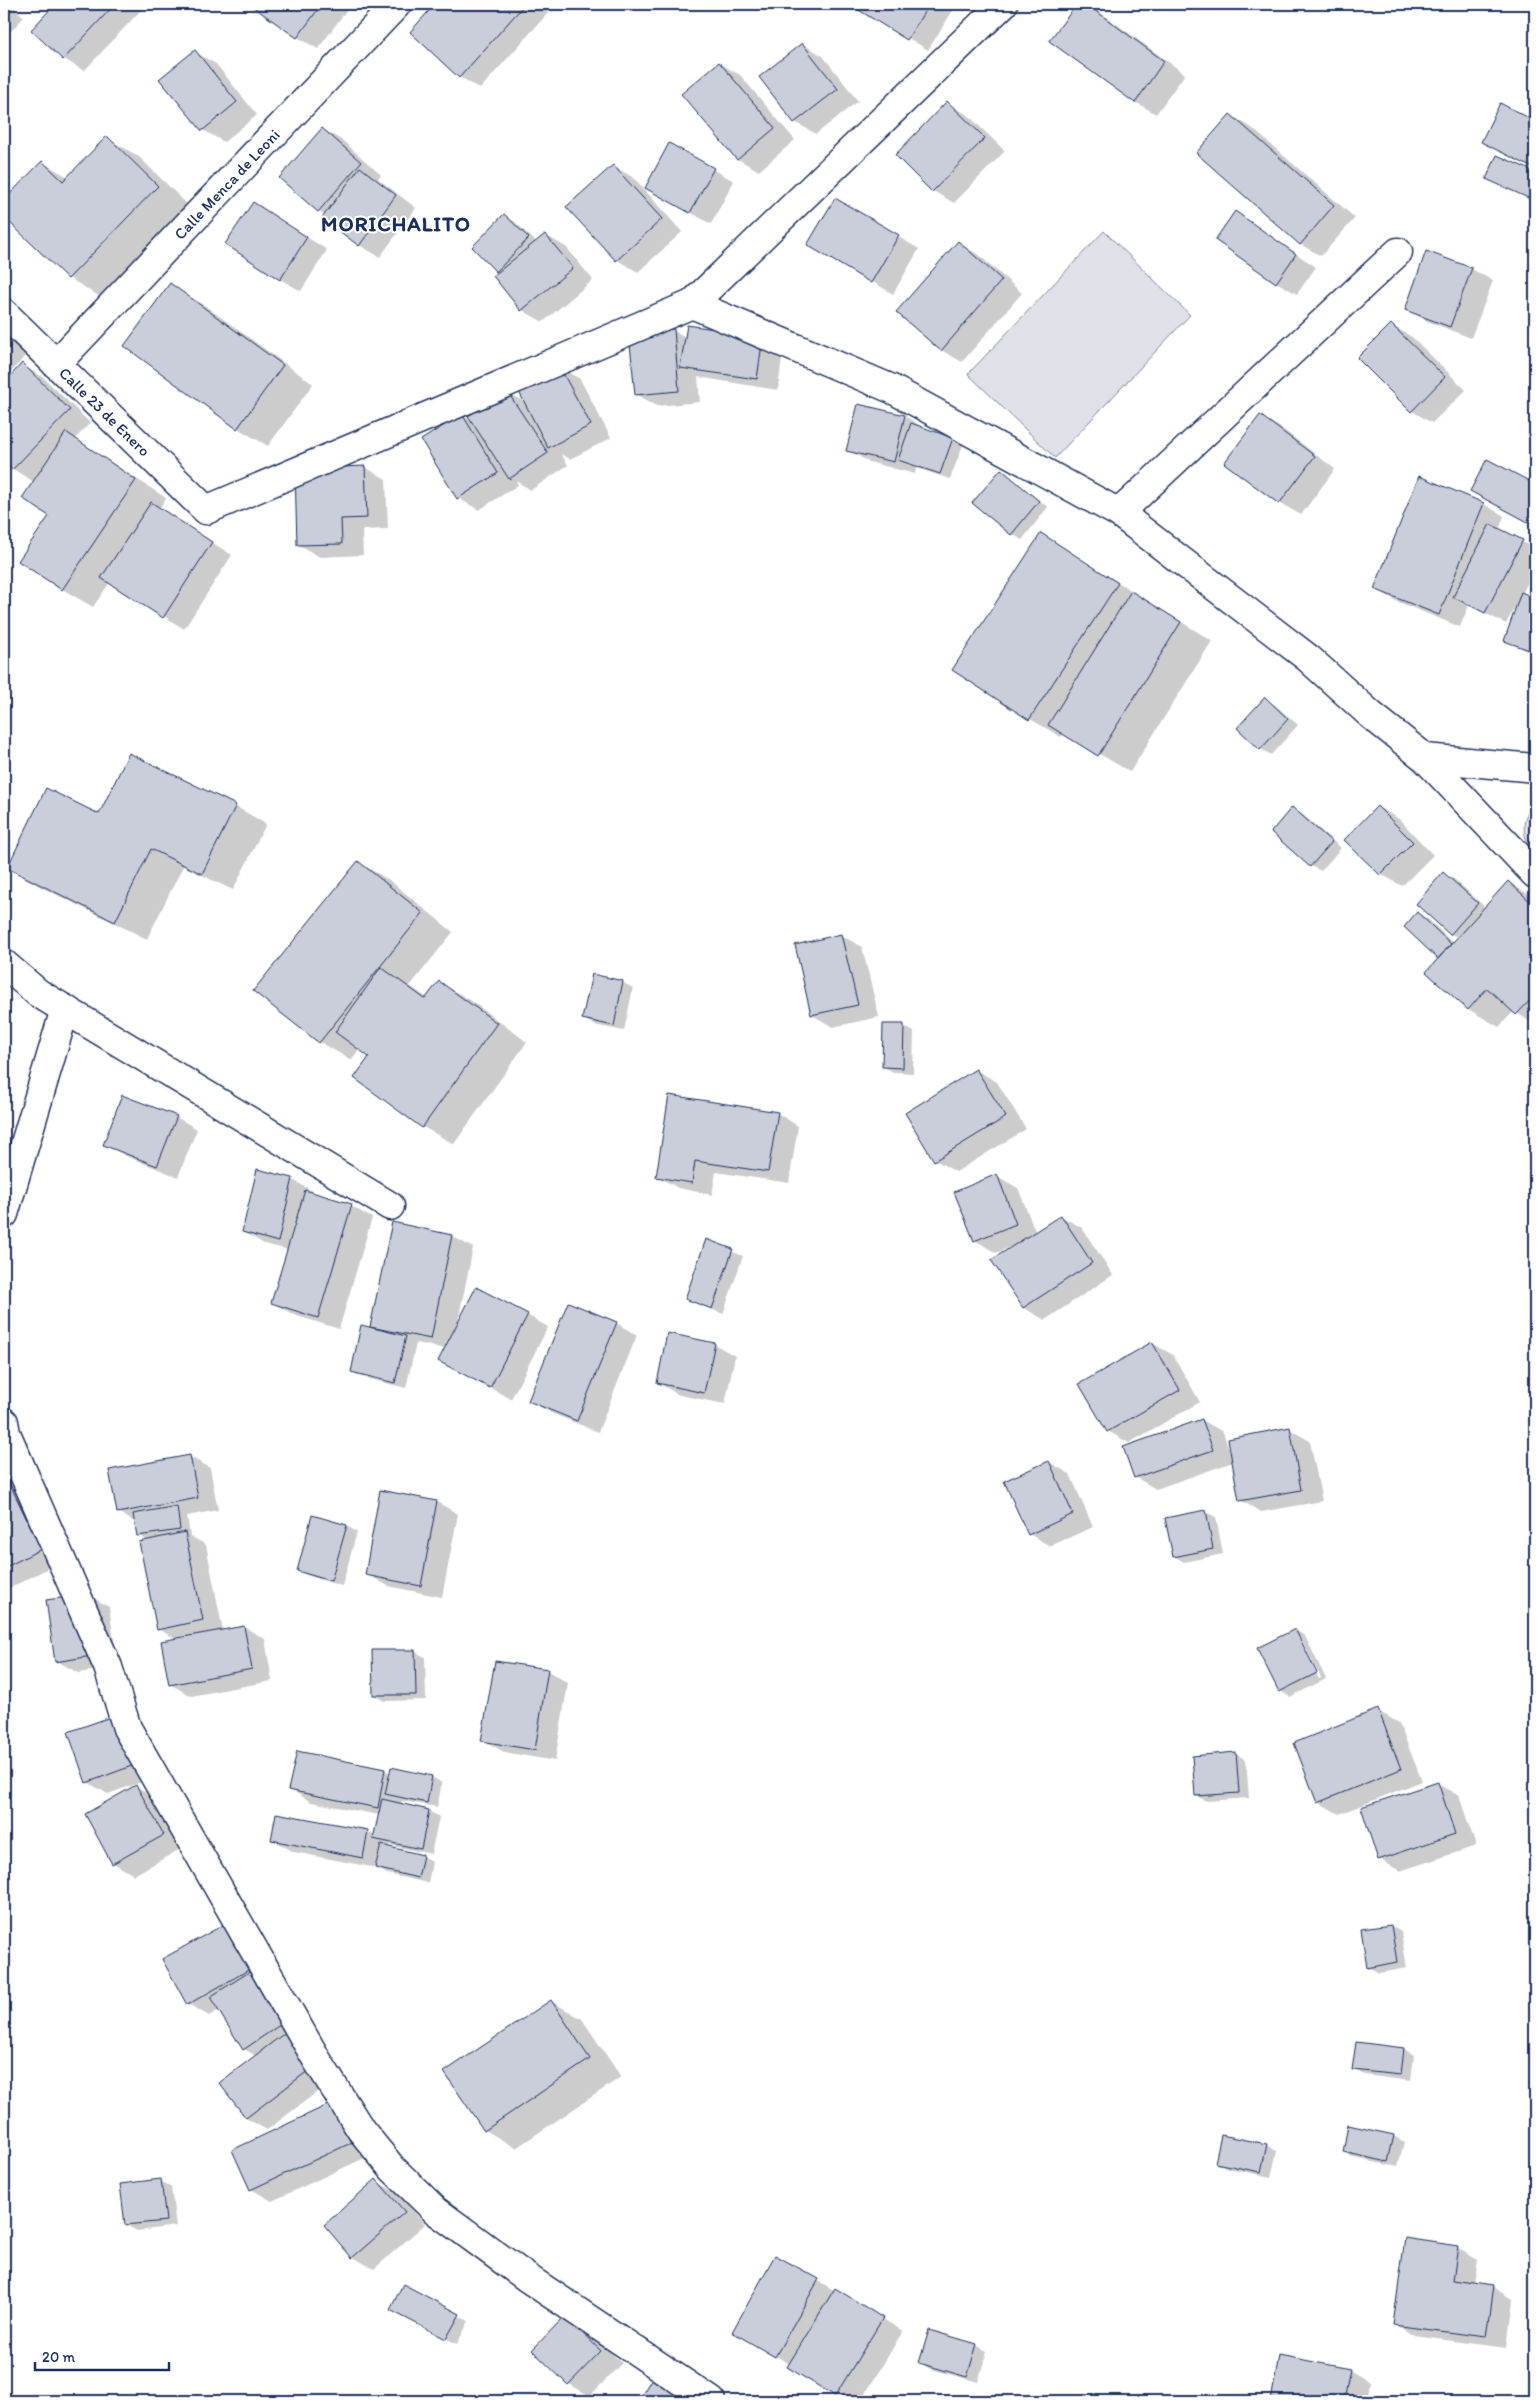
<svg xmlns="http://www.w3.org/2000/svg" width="1539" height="2405" font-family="Itim,sans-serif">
	<rect width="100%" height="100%" fill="#fff"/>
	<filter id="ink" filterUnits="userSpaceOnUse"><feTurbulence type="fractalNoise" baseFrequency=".02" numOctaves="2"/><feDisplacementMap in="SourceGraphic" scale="10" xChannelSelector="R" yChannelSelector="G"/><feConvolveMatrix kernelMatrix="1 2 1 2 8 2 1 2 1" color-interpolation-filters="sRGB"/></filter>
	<g filter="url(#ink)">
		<path fill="#dee1e7" stroke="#7c88a2" d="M 1104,231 L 1190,315 L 1055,458 L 968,374 Z
			M 1535,803 L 1535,853 C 1521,839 1520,816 1535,803 Z"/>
		<path fill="#0003" fill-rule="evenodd" d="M 4,4 L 10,4 L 24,17 L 4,39 Z
			M 56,4 L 135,4 L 141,10 L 84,71 L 64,59 L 32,30 Z
			M 251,4 L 351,4 L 318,49 L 297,37 Z
			M 437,4 L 556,4 L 480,89 L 460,77 L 411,32 Z
			M 590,4 L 598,4 L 596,7 Z
			M 852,4 L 957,4 L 928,50 Z
			M 1078,4 L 1085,4 L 1101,13 L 1185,74 L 1156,114 L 1135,102 L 1051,41 Z
			M 803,44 L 823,56 L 858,101 L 816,134 L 795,122 L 761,77 Z
			M 195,52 L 216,64 L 257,115 L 224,142 L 203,130 L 161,80 Z
			M 719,63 L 740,75 L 795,140 L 759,171 L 738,159 Z
			M 947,103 L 968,115 L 1005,151 L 954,203 L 933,191 L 897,155 Z
			M 1231,115 L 1252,128 L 1355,218 L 1321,256 L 1300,244 Z
			M 322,129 L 343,141 L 381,175 L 378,179 L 416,208 L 380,257 L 359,245 L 319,211 Z
			M 107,138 L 138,156 L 188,205 L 99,296 L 69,278 L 4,215 L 4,202 L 42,162 L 68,177 Z
			M 669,145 L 734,181 L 711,224 L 646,187 Z
			M 613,166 L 634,178 L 682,232 L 638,272 L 617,260 Z
			M 836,200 L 919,249 L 893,294 L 809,244 Z
			M 1235,213 L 1316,267 L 1297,294 L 1276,282 Z
			M 504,215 L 514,221 L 536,242 L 545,235 L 566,247 L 593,280 L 543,322 L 522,310 L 497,271 Z
			M 274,216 L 327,250 L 301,291 L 280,279 Z
			M 958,243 L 979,255 L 1022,293 L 962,362 L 941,350 Z
			M 1427,253 L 1472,269 L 1493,281 L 1471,338 L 1427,321 L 1406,309 Z
			M 170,285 L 201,303 L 313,384 L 268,446 L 237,428 Z
			M 4,323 L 32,348 L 4,380 Z
			M 1391,325 L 1412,337 L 1466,390 L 1432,423 L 1412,411 Z
			M 674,331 L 686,337 L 783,349 L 778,390 L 698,377 L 700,402 L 657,406 L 636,394 L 631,334 Z
			M 22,365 L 43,377 L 90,423 L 75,439 L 166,498 L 159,509 L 232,555 L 184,629 L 110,582 L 93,607 L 62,589 L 50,516 L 34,482 L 13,469 L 4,460 L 4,384 Z
			M 559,367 L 580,379 L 611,438 L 570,459 L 561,454 L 568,465 L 531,490 L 516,481 L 518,485 L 479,510 L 458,498 L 462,415 L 474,423 L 507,392 L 526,403 Z
			M 905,416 L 925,429 L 963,445 L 950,479 L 916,468 L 915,474 L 869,462 L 848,450 Z
			M 1260,416 L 1281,428 L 1335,469 L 1301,515 L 1280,503 L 1226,463 Z
			M 1488,461 L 1535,486 L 1535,525 L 1493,503 Z
			M 365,467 L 386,479 L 388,529 L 362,530 L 363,555 L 320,557 L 299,545 Z
			M 1001,471 L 1048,507 L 1022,540 L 1012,534 Z
			M 1484,504 L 1504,516 L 1499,530 L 1535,549 L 1535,568 L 1522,594 L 1535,599 L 1535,655 L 1506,640 L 1516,605 L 1506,624 L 1469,605 L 1460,627 L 1396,601 L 1375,588 Z
			M 1041,534 L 1212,641 L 1130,772 L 1064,733 L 1061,737 L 1030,719 L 954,670 Z
			M 1265,699 L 1275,705 L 1298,725 L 1271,755 L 1261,749 Z
			M 235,806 L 266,824 L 233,890 L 183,866 L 147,939 L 39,886 L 8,868 L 100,816 Z
			M 1378,807 L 1399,819 L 1433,855 L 1402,886 L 1381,874 L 1346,840 Z
			M 1292,809 L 1303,815 L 1341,848 L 1321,871 L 1311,866 Z
			M 358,862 L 389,880 L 453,932 L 410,986 L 427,998 L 439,982 L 470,1000 L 527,1042 L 454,1144 L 423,1127 L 356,1078 L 370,1057 L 360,1049 L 351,1060 L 320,1042 L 255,990 Z
			M 1443,874 L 1454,879 L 1486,908 L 1509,883 L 1535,898 L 1535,1025 L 1514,1011 L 1499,1027 L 1468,1009 L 1418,913 L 1428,919 L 1454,944 L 1459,938 L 1451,934 Z
			M 841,935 L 862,947 L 879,1017 L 833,1027 L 812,1015 Z
			M 622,982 L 633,988 L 624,1031 L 594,1025 L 584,1019 Z
			M 885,1025 L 904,1026 L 914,1032 L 913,1073 L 893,1072 L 883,1066 Z
			M 976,1070 L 997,1082 L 1026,1129 L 956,1172 L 935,1160 Z
			M 4,1077 L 5,1077 L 4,1105 Z
			M 777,1113 L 798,1126 L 789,1183 L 716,1172 L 712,1195 L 678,1188 L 657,1176 Z
			M 176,1117 L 197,1129 L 178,1177 L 126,1156 L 105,1144 Z
			M 258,1171 L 293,1180 L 314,1192 L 313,1194 L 351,1206 L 372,1218 L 339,1329 L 294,1315 L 273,1303 L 289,1250 L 264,1244 L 243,1232 Z
			M 997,1176 L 1018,1188 L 1036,1233 L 1061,1216 L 1082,1228 L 1113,1275 L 1045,1320 L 1024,1308 L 1015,1245 L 996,1253 L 975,1240 Z
			M 393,1224 L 452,1236 L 473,1248 L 457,1326 L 527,1315 L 548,1327 L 511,1399 L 440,1361 L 446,1349 L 416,1343 L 406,1388 L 362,1377 L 352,1372 L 378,1330 L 372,1326 Z
			M 706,1241 L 743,1256 L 723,1314 L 686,1299 Z
			M 616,1323 L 637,1335 L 598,1432 L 551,1413 L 530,1401 Z
			M 1152,1343 L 1173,1355 L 1200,1402 L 1129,1443 L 1108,1431 Z
			M 714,1344 L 735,1356 L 725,1404 L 679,1395 L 658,1383 Z
			M 1202,1420 L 1223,1432 L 1230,1452 L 1289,1429 L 1310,1441 L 1322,1501 L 1261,1512 L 1240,1500 L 1233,1462 L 1156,1489 L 1135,1477 Z
			M 189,1456 L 210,1468 L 218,1510 L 187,1516 L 190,1536 L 206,1545 L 223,1631 L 244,1627 L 265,1639 L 272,1681 L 191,1696 L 170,1684 L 176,1639 L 158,1629 L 148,1541 L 138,1535 L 136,1523 L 118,1512 Z
			M 1049,1462 L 1070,1474 L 1093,1527 L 1050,1546 L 1029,1534 Z
			M 4,1467 L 20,1476 L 62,1561 L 4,1591 Z
			M 437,1502 L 458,1514 L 442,1597 L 388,1586 L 367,1574 Z
			M 1206,1512 L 1216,1517 L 1223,1554 L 1184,1562 L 1174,1556 Z
			M 313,1517 L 347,1526 L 357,1532 L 342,1586 L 309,1576 L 298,1571 Z
			M 88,1595 L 109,1607 L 118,1667 L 78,1673 L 57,1661 Z
			M 1295,1630 L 1305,1636 L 1326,1679 L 1290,1697 L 1280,1691 ZM 1297,1637 L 1300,1637 L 1321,1678 L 1319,1679 Z
			M 414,1651 L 425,1657 L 426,1700 L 384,1701 L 374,1695 Z
			M 548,1671 L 568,1683 L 555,1761 L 504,1752 L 483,1740 Z
			M 1378,1711 L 1399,1723 L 1422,1781 L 1339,1814 L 1318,1802 Z
			M 69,1733 L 158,1776 L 108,1794 L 87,1782 Z
			M 298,1753 L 385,1770 L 391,1774 L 432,1777 L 442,1783 L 437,1807 L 402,1801 L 401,1805 L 429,1811 L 439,1817 L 431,1854 L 389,1845 L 388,1848 L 422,1856 L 432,1862 L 428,1883 L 387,1874 L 377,1868 L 294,1852 L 273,1840 L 277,1814 L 368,1832 L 375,1836 L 379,1815 L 311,1802 L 290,1789 Z
			M 1236,1754 L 1246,1760 L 1249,1798 L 1207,1801 L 1196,1796 Z
			M 1438,1784 L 1459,1796 L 1476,1846 L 1400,1871 L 1379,1859 Z
			M 136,1786 L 157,1799 L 184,1847 L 134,1875 L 113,1863 Z
			M 232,1922 L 333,2080 L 267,2130 L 246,2118 L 256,2056 L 244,2049 L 219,2010 L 209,2016 L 188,2004 Z
			M 1391,1926 L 1401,1932 L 1407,1968 L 1379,1973 L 1368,1967 Z
			M 551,2001 L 582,2019 L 621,2077 L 516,2148 L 485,2130 Z
			M 1404,2049 L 1414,2055 L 1411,2081 L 1364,2075 L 1353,2069 Z
			M 332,2104 L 371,2155 L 272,2201 L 251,2189 Z
			M 1394,2136 L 1404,2142 L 1398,2167 L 1354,2158 L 1344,2152 Z
			M 1266,2145 L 1277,2151 L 1271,2177 L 1227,2168 L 1217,2162 Z
			M 161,2181 L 171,2187 L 176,2226 L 137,2231 L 126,2225 Z
			M 376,2181 L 397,2193 L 425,2224 L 374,2269 L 353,2257 L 326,2225 Z
			M 1457,2247 L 1478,2259 L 1474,2285 L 1492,2287 L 1513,2299 L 1507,2348 L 1415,2336 L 1394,2324 Z
			M 776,2256 L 903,2331 L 861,2401 L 846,2401 L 789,2367 L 790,2364 L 733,2332 Z
			M 402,2315 L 459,2316 L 469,2321 L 457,2344 Z
			M 565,2317 L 586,2329 L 622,2363 L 590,2396 L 569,2384 L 533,2350 Z
			M 976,2345 L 987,2351 L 978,2382 L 931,2369 L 921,2363 Z
			M 1280,2357 L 1349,2370 L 1370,2382 L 1367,2401 L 1272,2401 Z"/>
		<path fill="#caceda" stroke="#1b2f5e" d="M 55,4 L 115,4 L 63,60 L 31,30 Z
			M 249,4 L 322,4 L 297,38 Z
			M 435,4 L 525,4 L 459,78 L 410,32 Z
			M 849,4 L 929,4 L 907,40 Z
			M 1077,4 L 1086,4 L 1164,61 L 1135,103 L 1049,41 Z
			M 802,43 L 838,89 L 794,123 L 759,77 Z
			M 195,50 L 237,102 L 202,131 L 159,79 Z
			M 719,62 L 775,128 L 737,160 L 681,94 Z
			M 947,101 L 985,138 L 932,192 L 895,155 Z
			M 1500,103 L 1535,121 L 1535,169 L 1481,142 Z
			M 1230,114 L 1334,205 L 1300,245 L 1196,153 Z
			M 322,128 L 361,162 L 318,212 L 279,178 Z
			M 107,136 L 158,186 L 68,279 L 4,217 L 4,200 L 42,161 L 63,181 Z
			M 669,143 L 714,168 L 690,213 L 645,188 Z
			M 1497,155 L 1535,172 L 1535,201 L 1486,179 Z
			M 613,165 L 662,219 L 616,261 L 566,207 Z
			M 360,167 L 396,195 L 359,246 L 322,218 Z
			M 835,198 L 899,235 L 871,283 L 807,245 Z
			M 253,202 L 307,237 L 280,280 L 225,244 Z
			M 1235,211 L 1296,254 L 1276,283 L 1215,240 Z
			M 504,214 L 529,238 L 496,272 L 472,247 Z
			M 545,234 L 573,268 L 521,311 L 493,276 Z
			M 958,241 L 1002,280 L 941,351 L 896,312 Z
			M 1426,251 L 1472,268 L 1450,327 L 1405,310 Z
			M 170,283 L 283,365 L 237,429 L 124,346 Z
			M 1391,324 L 1445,377 L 1411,412 L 1357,358 Z
			M 687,325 L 763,336 L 757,379 L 680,368 Z
			M 674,329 L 679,391 L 635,395 L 629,333 Z
			M 22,363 L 70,410 L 12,470 L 4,462 L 4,383 Z
			M 559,366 L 591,425 L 548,448 L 517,388 Z
			M 507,391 L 548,453 L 509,479 L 468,416 Z
			M 858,404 L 905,415 L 894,462 L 846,451 Z
			M 462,414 L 498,473 L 457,499 L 421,440 Z
			M 1260,415 L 1315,456 L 1279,504 L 1224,463 Z
			M 911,423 L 953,438 L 940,474 L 898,460 Z
			M 66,432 L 136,480 L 62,590 L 18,561 L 49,516 L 22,498 Z
			M 1487,459 L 1535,484 L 1535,508 L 1528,522 L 1470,491 Z
			M 365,466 L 367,518 L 341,519 L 342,544 L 297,545 L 295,469 Z
			M 1001,469 L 1039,501 L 1011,535 L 972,503 Z
			M 1419,476 L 1484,503 L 1439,615 L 1374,589 Z
			M 151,502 L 212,542 L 163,618 L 101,578 Z
			M 1490,524 L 1523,540 L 1485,613 L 1453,597 Z
			M 1041,533 L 1118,583 L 1029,720 L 952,670 Z
			M 1131,591 L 1181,622 L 1098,756 L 1048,725 Z
			M 1521,592 L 1535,598 L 1535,652 L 1504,641 Z
			M 1265,697 L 1288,719 L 1260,750 L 1237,728 Z
			M 129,753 L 236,805 L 202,874 L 151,849 L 115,922 L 7,868 L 46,788 L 99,814 Z
			M 1377,806 L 1413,842 L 1380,875 L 1344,840 Z
			M 1292,807 L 1332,842 L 1310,867 L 1271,832 Z
			M 358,861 L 423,913 L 319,1043 L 253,991 Z
			M 1443,872 L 1478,903 L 1450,935 L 1416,904 Z
			M 1508,881 L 1535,906 L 1535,995 L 1516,1015 L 1487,988 L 1468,1010 L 1426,972 Z
			M 1417,912 L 1451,944 L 1438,959 L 1404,927 Z
			M 841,934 L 858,1005 L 811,1015 L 795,945 Z
			M 381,967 L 425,999 L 439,981 L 497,1023 L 422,1128 L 354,1078 L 369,1057 L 335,1032 Z
			M 592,974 L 623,981 L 614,1026 L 582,1019 Z
			M 883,1024 L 904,1024 L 903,1068 L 882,1067 Z
			M 976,1069 L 1006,1117 L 934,1161 L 905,1113 Z
			M 122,1095 L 177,1116 L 157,1166 L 103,1145 Z
			M 669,1095 L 778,1112 L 768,1172 L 695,1161 L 692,1183 L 656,1177 Z
			M 257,1169 L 293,1178 L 278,1242 L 242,1232 Z
			M 997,1174 L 1016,1224 L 974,1241 L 954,1192 Z
			M 305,1190 L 352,1204 L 318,1318 L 271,1303 Z
			M 1061,1215 L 1092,1263 L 1023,1308 L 991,1260 Z
			M 392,1222 L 452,1235 L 431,1339 L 370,1327 Z
			M 706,1239 L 733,1249 L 712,1309 L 685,1299 Z
			M 476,1287 L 528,1314 L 490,1388 L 438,1361 Z
			M 568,1302 L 617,1322 L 577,1421 L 528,1401 Z
			M 361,1325 L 406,1336 L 395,1383 L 351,1372 Z
			M 667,1333 L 715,1343 L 704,1393 L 657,1383 Z
			M 1152,1342 L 1180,1390 L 1107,1432 L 1079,1384 Z
			M 1202,1419 L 1213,1450 L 1134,1478 L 1123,1447 Z
			M 1290,1427 L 1301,1490 L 1239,1501 L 1228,1439 Z
			M 190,1455 L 198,1498 L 117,1513 L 109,1470 Z
			M 1049,1461 L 1073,1514 L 1028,1535 L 1004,1481 Z
			M 4,1472 L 41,1549 L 4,1568 Z
			M 380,1490 L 437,1501 L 421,1586 L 365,1575 Z
			M 177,1506 L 180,1530 L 137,1536 L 133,1514 Z
			M 1206,1510 L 1213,1549 L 1173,1557 L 1165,1518 Z
			M 312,1515 L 347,1525 L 331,1581 L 297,1571 Z
			M 185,1532 L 203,1620 L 157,1630 L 139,1542 Z
			M 89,1594 L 98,1655 L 55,1662 L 46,1600 Z
			M 244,1626 L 252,1669 L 169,1685 L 161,1641 Z
			M 1295,1629 L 1317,1673 L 1279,1692 L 1257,1648 Z
			M 372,1650 L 415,1650 L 416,1695 L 373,1695 Z
			M 495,1661 L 548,1669 L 535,1750 L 481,1741 Z
			M 1378,1709 L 1401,1769 L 1317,1803 L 1294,1743 Z
			M 119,1714 L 137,1764 L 86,1783 L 68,1732 Z
			M 297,1751 L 385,1769 L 378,1808 L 288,1790 Z
			M 1236,1752 L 1239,1793 L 1195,1796 L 1192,1756 Z
			M 391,1767 L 432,1776 L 427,1803 L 385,1794 Z
			M 1438,1782 L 1455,1834 L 1378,1860 L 1361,1807 Z
			M 136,1785 L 164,1835 L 112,1864 L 85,1814 Z
			M 382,1799 L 429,1810 L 421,1849 L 373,1839 Z
			M 276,1813 L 368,1830 L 363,1858 L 271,1840 Z
			M 381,1845 L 423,1855 L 418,1878 L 375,1868 Z
			M 232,1920 L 257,1965 L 187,2005 L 162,1959 Z
			M 1391,1925 L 1397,1962 L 1367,1968 L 1361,1929 Z
			M 257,1967 L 290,2018 L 243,2050 L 210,1997 Z
			M 551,2000 L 590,2059 L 484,2131 L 444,2072 Z
			M 286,2032 L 313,2067 L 246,2118 L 219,2083 Z
			M 1356,2042 L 1404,2048 L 1401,2075 L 1352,2070 Z
			M 332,2103 L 351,2143 L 250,2190 L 232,2150 Z
			M 1348,2125 L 1394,2135 L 1388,2162 L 1343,2152 Z
			M 1221,2135 L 1267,2144 L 1261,2172 L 1215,2163 Z
			M 161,2179 L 166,2221 L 125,2225 L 120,2184 Z
			M 376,2179 L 405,2212 L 352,2258 L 324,2225 Z
			M 1405,2238 L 1458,2246 L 1453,2280 L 1493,2286 L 1486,2337 L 1393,2325 Z
			M 775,2255 L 819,2279 L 775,2357 L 732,2332 Z
			M 403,2284 L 460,2314 L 446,2339 L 390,2310 Z
			M 835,2288 L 883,2318 L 835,2396 L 787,2367 Z
			M 565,2316 L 601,2351 L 568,2385 L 532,2350 Z
			M 929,2330 L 977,2344 L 967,2377 L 919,2363 Z
			M 1279,2355 L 1350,2369 L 1344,2401 L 1271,2401 Z
			M 655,2373 L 690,2401 L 638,2401 Z"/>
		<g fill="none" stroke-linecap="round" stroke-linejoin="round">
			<defs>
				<g id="minor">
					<path d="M 692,304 L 892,389 L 1119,513 L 1308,658 L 1371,715 L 1425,758 L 1535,874"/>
					<path id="s1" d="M 4,313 L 206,510 L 692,304 L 1003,4"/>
					<path id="s2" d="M 56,364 L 397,4"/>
					<path d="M 1119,513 L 1398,252"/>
					<path d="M 1425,758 L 1535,768"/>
					<path d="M 4,964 L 38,993 L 390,1206"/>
					<path d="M 4,1214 L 65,1009"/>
					<path d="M 4,1422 L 6,1433 L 108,1667 L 127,1728 L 317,2060 L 361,2130 L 392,2168 L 436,2211 L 526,2277 L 711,2401"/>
				</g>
			</defs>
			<use href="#minor" stroke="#1b2f5e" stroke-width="31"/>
			<use href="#minor" stroke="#fff" stroke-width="28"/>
		</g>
	</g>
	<g text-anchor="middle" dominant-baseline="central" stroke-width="4" stroke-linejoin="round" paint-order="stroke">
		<g font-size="16" fill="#1b2f5e" stroke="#fff">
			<text stroke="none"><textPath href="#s2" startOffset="248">Calle Menca de Leoni</textPath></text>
			<text stroke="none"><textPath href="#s1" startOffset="141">Calle 23 de Enero</textPath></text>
		</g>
		<g font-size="21" font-weight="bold" letter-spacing="1" fill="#1b2f5e" stroke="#fff">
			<text x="396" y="223">MORICHALITO</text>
		</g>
	</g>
	<rect width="1539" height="2405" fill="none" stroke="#fff" stroke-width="20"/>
	<rect x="10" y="10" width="1519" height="2385" fill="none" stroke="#1b2f5e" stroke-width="2" filter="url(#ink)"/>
	<path d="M35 2362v8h134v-8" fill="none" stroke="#1b2f5e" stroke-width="2.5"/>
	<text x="42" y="2362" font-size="15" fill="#1b2f5e" stroke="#ffffff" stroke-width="4" paint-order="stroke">20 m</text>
</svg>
